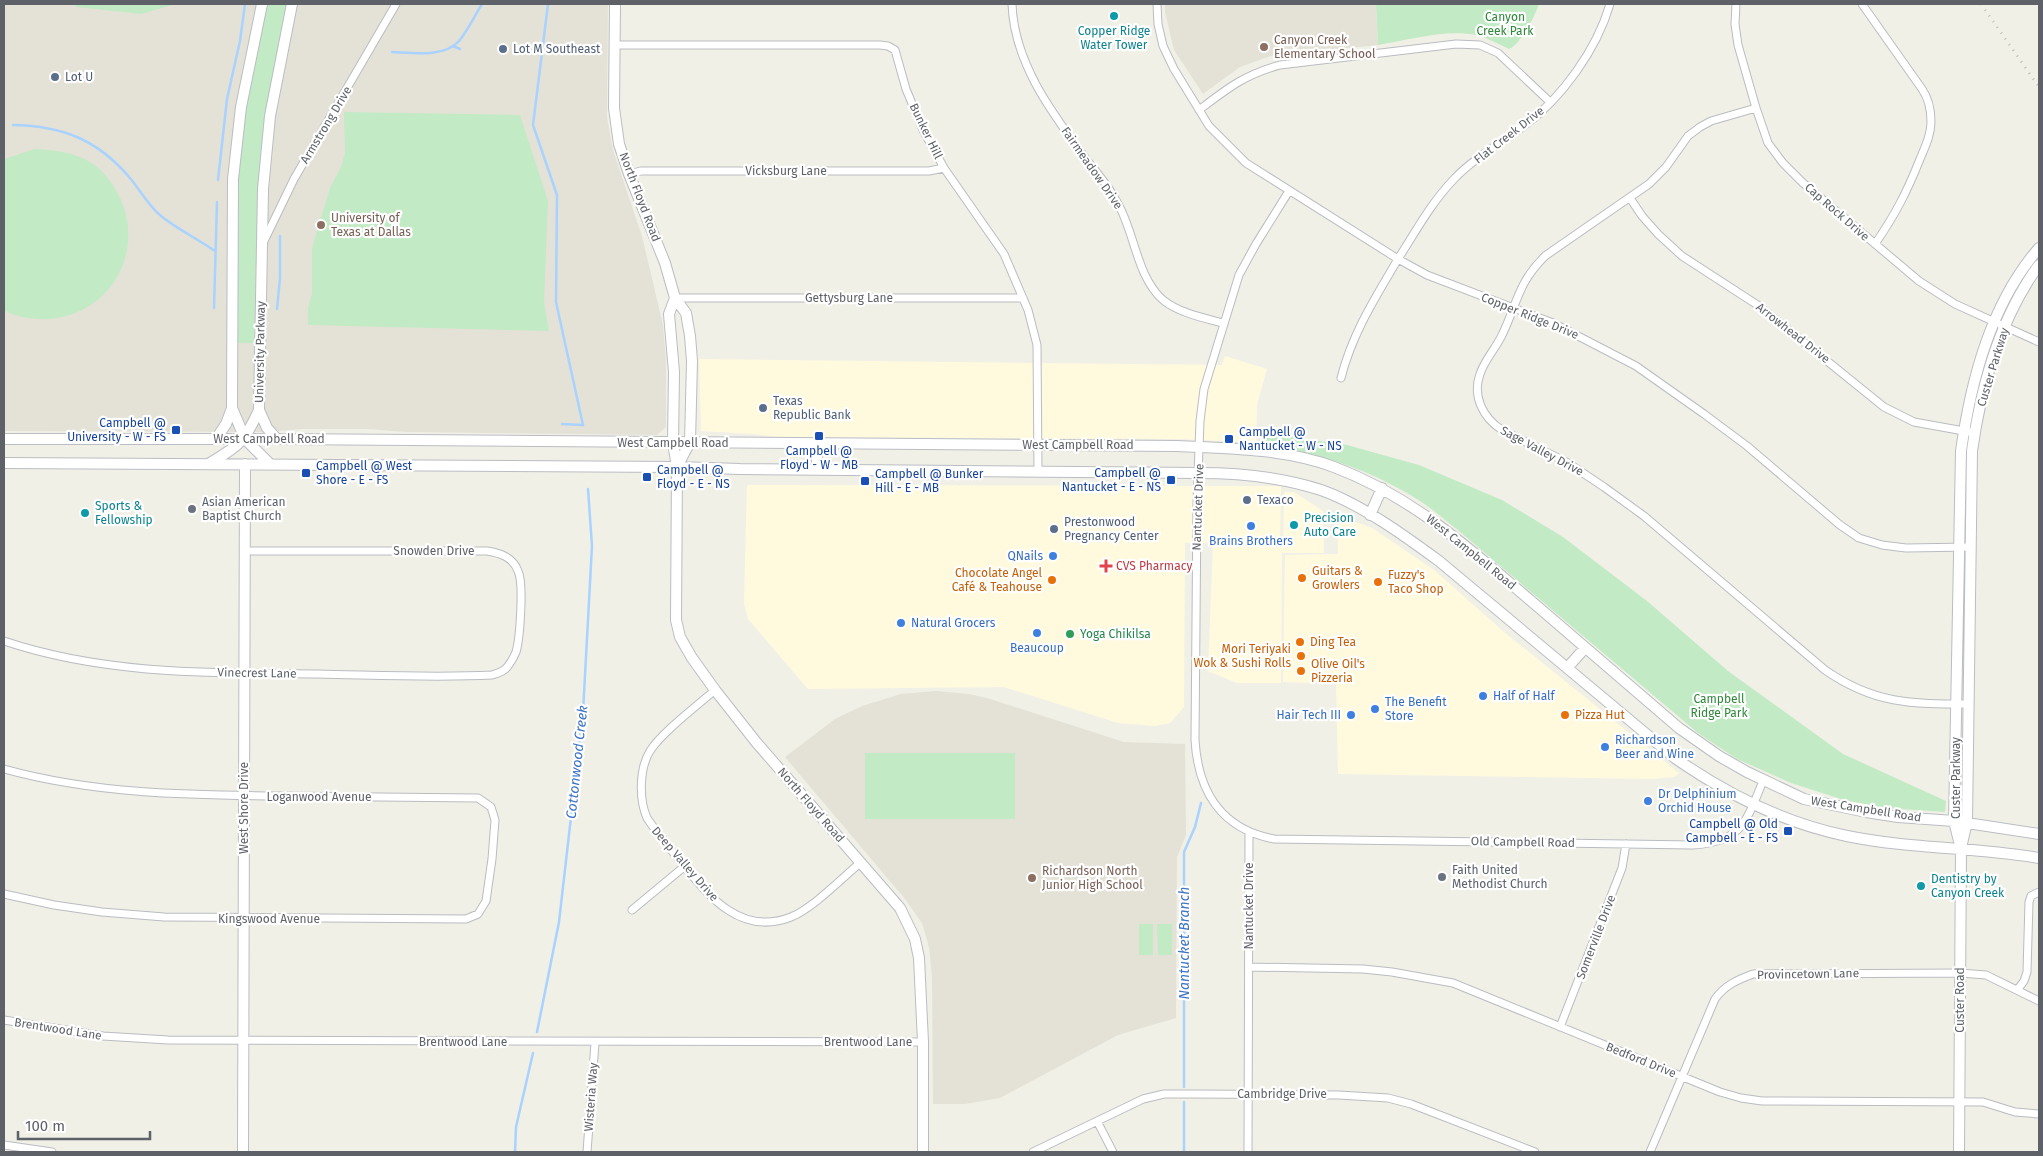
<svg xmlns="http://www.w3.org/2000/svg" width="2043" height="1156" font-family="'Fira Sans',sans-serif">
	<rect width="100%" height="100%" fill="#f1f0e7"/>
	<path fill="#fffade" d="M 1225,356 L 1267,369 L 1257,404 L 1256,443 L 1183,439 L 776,437 L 754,434 L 701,431 L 699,359 L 1222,365 Z
		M 747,485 L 1281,486 L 1280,543 L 1185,543 L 1184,707 L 1170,723 L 1155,726 L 1118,723 L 1004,687 L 808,689 L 748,619 L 744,603 Z
		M 1284,492 L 1294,492 L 1323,511 L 1324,553 L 1282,553 L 1281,683 L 1237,683 L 1208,671 L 1213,544 L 1283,546 Z
		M 1337,515 L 1372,528 L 1434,570 L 1504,632 L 1679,773 L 1674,777 L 1652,779 L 1338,774 L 1336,684 L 1283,682 L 1285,555 L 1338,554 Z"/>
	<path fill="#e4e2d7" d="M 4,4 L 608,4 L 607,117 L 613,150 L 642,236 L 663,325 L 666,359 L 666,427 L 657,435 L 406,432 L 366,429 L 303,429 L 263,432 L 4,431 Z
		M 1165,4 L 1376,4 L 1378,45 L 1271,56 L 1240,67 L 1203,94 L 1174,50 L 1165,12 Z
		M 936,691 L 969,694 L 987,698 L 1124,742 L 1185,744 L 1186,835 L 1177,857 L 1176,1018 L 1118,1035 L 1000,1098 L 965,1104 L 933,1104 L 932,977 L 929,947 L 922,923 L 905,899 L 785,757 L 835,719 L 862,706 L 901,694 Z"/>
	<path fill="#c2eac5" d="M 75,4 L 176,4 L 141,14 L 76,7 Z
		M 266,4 L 287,4 L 268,108 L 258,185 L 254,343 L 236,343 L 238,182 L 246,108 Z
		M 1376,4 L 1539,4 C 1535,16 1521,44 1509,49 C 1499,44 1487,38 1476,35 C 1445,29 1409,40 1378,45 Z
		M 344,112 L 520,115 L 548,201 L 544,302 L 549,331 L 308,325 L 308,308 L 312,294 L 312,248 L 330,188 L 341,167 L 345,153 Z
		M 35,149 C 55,150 73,152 90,162 C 102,169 112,182 118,194 C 147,249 112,315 48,319 C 34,319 16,318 4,310 L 4,159 Z
		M 1264,433 L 1347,445 L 1419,465 L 1502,500 L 1563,537 L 1647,601 L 1728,671 L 1843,754 L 1946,801 L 1945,812 L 1886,808 L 1844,800 L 1791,783 L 1737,759 L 1698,733 L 1459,531 C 1446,521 1434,510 1420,501 C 1370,469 1321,455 1265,443 Z
		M 865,753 L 1015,753 L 1015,819 L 865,819 Z
		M 1139,924 L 1153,924 L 1153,955 L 1139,955 Z
		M 1157,924 L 1172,924 L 1172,955 L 1158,955 Z"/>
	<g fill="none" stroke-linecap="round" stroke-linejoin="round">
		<path stroke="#a9d2ff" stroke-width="2.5" d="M 548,4 L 533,125 L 557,195 L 556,302 L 583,425 L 562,424
			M 453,46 L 460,49
			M 392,52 C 412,53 444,58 459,41 C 468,30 475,15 482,4
			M 13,125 C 62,126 97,139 130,178 C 140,190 148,205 161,216 C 177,229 198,239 215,251
			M 218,180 L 227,99 L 240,41 L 245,4
			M 214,308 L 217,202
			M 277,309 L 280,278 L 280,236
			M 537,1032 L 559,922 L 583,712 L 592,546 L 588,489
			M 1184,1087 L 1184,852 L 1195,827 L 1201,803
			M 1184,1102 L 1184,1152
			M 515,1152 L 516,1127 L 533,1053"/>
		<defs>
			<path id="street" d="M 1012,4 C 1014,63 1052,113 1086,159 C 1097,173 1109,186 1117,202 C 1135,232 1136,276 1163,300 C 1179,313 1204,318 1223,323
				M 1157,4 L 1158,24 L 1163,46 L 1174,69 L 1209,126 L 1246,163 L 1398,259 L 1427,275 L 1553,323 L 1636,366 L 1704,414 L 1747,446 L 1840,525 L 1859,538 L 1882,545 L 1906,548 L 1970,547
				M 1736,4 L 1735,24 L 1738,45 L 1756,108 L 1768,143 L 1783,163 L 1803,183 L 1919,281 L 1955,304 L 2039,342
				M 1862,4 L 1922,89 C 1929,99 1931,110 1931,122 C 1931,135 1925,147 1920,159 C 1907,192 1895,215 1875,244
				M 614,45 L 880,45 L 888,46 L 895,50 L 906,89 L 923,130 L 944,168 L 1004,254 L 1028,310 L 1037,345 L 1038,471
				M 1756,108 L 1711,121 L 1700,127 L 1688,136 L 1666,167 L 1649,184 L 1545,256 C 1518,283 1518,301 1503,333 C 1497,347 1485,359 1480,374 C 1472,396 1483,418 1502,430 L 1568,463 L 1604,487 L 1644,516 L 1825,670 C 1874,704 1911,704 1968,704
				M 1199,110 C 1228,88 1244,75 1280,65 L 1456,44 L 1480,45 L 1498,53 L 1550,102
				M 629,174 L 641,171 L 929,171 L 944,168
				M 1289,191 L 1256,244 L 1239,275 L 1204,389 L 1200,421 L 1197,503 L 1195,740 C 1198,791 1221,829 1274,839 L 1693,845 C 1742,842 1746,822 1763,781
				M 1630,198 L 1642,216 L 1658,234 L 1682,256 L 1759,306 L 1884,407 L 1914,422 L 1975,433
				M 264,241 L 294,179 L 396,4
				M 675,298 L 1023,298
				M 1341,378 C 1352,334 1375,298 1398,259 C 1416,231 1431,203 1454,179 C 1474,158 1501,143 1524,126 C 1562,98 1597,49 1610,4
				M 4,641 C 105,675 211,673 317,674 C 375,675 434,678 492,675 C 498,673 504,672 508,666 C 511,662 514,657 516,652 C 520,638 524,583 518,571 C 513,557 500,553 487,551 L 245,551
				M 715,690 C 698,705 661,733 650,751 C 639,769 639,800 647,818 C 657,833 669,847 680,861 C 708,895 740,937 791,917 C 813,908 841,879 860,863
				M 4,769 C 94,794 187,795 280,796 C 346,797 412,797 478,798 L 491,807 L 495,820 L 492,859 L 486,901 L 478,914 L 466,919 L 164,917 L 102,912 L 54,905 L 4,894
				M 632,910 L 685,866
				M 1249,967 L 1363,969 L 1392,972 L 1453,983 L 1720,1092 L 1741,1098 L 1762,1101 L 1983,1102 L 2015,1112 L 2039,1114
				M 2018,989 L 2024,981 L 2027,972 L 2029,902 L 2031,896 L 2039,892
				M 4,1020 L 103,1036 L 168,1040 L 923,1042
				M 1560,1027 L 1622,868 L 1626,844
				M 1097,1121 L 1113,1152
				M 4,1145 L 52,1152
				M 587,1152 L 595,1043
				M 1033,1152 L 1143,1099 L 1164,1094 L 1194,1094 L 1339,1095 L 1388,1098 L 1411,1104 L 1535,1152
				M 1248,1152 L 1249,833
				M 1650,1152 L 1715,999 C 1725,985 1737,980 1753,974 L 1960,973 L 1986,975 L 2039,1001"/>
			<path id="secondary" d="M 262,4 L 241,107 L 233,179 L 232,408 L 245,439 L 269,463
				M 615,4 L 614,108 L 619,144 L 629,174 L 665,263 L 675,298 L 686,313 L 690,336 L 692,361 L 690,442 L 677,467
				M 675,298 L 669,314 L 674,372 L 673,443 L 677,467 L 676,620 L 680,637 L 692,658 L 715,690 L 756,742 L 900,908 L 915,939 L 919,958 L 923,1042 L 923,1152
				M 259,410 L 267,428 L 277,439
				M 4,439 L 277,439 L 1177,446 C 1228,448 1287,449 1334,467 C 1413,497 1467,547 1530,600 C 1580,643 1629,685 1679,728 L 1719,756 L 1747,772 L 1804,799 L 1866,812 L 1898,817 L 1954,821 L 2039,834
				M 216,439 L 226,424 L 232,408
				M 817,444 L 817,470
				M 4,463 L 677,467 L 740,469 L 1199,473 C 1240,473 1281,477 1321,490 C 1361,504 1405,536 1439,561 L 1675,758 C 1728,795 1783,823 1847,836 C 1910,849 1976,847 2039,858
				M 210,463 C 239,446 245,441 259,410 L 263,189 L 270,116 L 292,4
				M 1370,515 L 1382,488
				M 1567,668 L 1585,648
				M 1960,845 L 1954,821 L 1961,451 C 1971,380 1991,303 2039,248
				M 243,1152 L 245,464
				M 1959,1152 L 1961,848 L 1967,822 L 1972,451 C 1981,387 2000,318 2039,265"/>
		</defs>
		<use href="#street" stroke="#b9bcc1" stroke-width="9"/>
		<use href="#secondary" stroke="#babdc3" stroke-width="12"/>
		<use href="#street" stroke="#fff" stroke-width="7"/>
		<use href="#secondary" stroke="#fff" stroke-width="10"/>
		<path stroke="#b8b9b9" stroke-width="2.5" stroke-dasharray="1 6" stroke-linecap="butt" d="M 1981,4 L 2039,87"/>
	</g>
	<g fill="#0f9aa8" stroke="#fff" stroke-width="2">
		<circle cx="1114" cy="16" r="5"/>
		<circle cx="85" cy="513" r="5"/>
		<circle cx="1294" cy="525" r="5"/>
		<circle cx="1921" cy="886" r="5"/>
	</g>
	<g fill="#8d6e63" stroke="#fff" stroke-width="2">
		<circle cx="1264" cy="47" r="5"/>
		<circle cx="321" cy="225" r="5"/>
		<circle cx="1032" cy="878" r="5"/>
	</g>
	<g fill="#5c6f8a" stroke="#fff" stroke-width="2">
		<circle cx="503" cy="49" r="5"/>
		<circle cx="55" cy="77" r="5"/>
		<circle cx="763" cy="408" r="5"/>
		<circle cx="1247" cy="500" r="5"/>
		<circle cx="1054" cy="529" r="5"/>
	</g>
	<g fill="#1a4fb4" stroke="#fff" stroke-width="2">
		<rect x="171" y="425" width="10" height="10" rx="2.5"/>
		<rect x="814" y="431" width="10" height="10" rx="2.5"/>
		<rect x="1224" y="434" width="10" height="10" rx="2.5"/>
		<rect x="301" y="468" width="10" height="10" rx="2.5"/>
		<rect x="642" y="472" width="10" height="10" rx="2.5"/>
		<rect x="1166" y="475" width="10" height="10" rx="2.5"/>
		<rect x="860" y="476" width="10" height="10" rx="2.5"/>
		<rect x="1783" y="826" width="10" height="10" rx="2.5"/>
	</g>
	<g fill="#6b7280" stroke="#fff" stroke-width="2">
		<circle cx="192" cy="509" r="5"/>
		<circle cx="1442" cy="877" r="5"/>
	</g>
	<g fill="#3f7fe0" stroke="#fff" stroke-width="2">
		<circle cx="1251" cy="526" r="5"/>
		<circle cx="1053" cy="556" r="5"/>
		<circle cx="901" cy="623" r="5"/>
		<circle cx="1037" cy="633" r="5"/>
		<circle cx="1483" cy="696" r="5"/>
		<circle cx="1375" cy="709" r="5"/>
		<circle cx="1351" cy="715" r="5"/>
		<circle cx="1605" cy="747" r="5"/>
		<circle cx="1648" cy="801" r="5"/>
	</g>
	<path fill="#e0444e" stroke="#fff" stroke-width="2" d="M1103.5 558.5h5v5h5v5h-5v5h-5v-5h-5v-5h5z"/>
	<g fill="#e8710a" stroke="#fff" stroke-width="2">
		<circle cx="1302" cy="578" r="5"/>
		<circle cx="1052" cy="580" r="5"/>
		<circle cx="1378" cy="582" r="5"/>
		<circle cx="1300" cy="642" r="5"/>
		<circle cx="1301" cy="656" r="5"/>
		<circle cx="1301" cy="671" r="5"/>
		<circle cx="1565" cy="715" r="5"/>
	</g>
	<circle fill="#2e9e5b" stroke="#fff" stroke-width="2" cx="1070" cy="634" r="5"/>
	<g text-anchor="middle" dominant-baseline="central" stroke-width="4.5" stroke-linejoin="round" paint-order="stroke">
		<g font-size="12" fill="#2e873a" stroke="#fff">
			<text x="1505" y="17">Canyon<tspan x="1505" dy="14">Creek Park</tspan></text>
			<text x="1719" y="699">Campbell<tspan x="1719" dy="14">Ridge Park</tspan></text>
		</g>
		<g font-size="12" fill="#0d838f" stroke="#fff" text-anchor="start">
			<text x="1114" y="31" text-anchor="middle">Copper Ridge<tspan x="1114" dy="14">Water Tower</tspan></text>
			<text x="95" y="506">Sports &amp;<tspan x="95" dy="14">Fellowship</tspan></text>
			<text x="1304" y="518">Precision<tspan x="1304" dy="14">Auto Care</tspan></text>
			<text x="1931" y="879">Dentistry by<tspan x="1931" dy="14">Canyon Creek</tspan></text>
		</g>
		<g font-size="12" fill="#785e54" stroke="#fff" text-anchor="start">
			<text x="1274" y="40">Canyon Creek<tspan x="1274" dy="14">Elementary School</tspan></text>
			<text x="331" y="218">University of<tspan x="331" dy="14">Texas at Dallas</tspan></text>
			<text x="1042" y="871">Richardson North<tspan x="1042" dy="14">Junior High School</tspan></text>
		</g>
		<g font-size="12" fill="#4e5e75" stroke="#fff" text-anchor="start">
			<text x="513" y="49">Lot M Southeast</text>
			<text x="65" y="77">Lot U</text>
			<text x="773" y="401">Texas<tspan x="773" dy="14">Republic Bank</tspan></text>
			<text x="1257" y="500">Texaco</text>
			<text x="1064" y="522">Prestonwood<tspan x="1064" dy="14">Pregnancy Center</tspan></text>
		</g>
		<g font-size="12" fill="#5e6268" stroke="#fff">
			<text transform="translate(326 125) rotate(-59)">Armstrong Drive</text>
			<text transform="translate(926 131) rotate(64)">Bunker Hill</text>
			<text transform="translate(1509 135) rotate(-38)">Flat Creek Drive</text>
			<text transform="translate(1092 168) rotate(55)">Fairmeadow Drive</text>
			<text x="786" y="171">Vicksburg Lane</text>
			<text transform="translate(640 197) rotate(69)">North Floyd Road</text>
			<text transform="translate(1837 212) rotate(41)">Cap Rock Drive</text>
			<text x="849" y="298">Gettysburg Lane</text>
			<text transform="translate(1530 316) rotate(22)">Copper Ridge Drive</text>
			<text transform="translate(1793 333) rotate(38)">Arrowhead Drive</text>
			<text transform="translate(260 352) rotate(-89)">University Parkway</text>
			<text transform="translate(1993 367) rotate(-73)">Custer Parkway</text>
			<text x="269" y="439">West Campbell Road</text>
			<text x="673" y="443">West Campbell Road</text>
			<text x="1078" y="445">West Campbell Road</text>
			<text transform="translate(1542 451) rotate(28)">Sage Valley Drive</text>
			<text transform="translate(1198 507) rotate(-88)">Nantucket Drive</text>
			<text x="434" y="551">Snowden Drive</text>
			<text transform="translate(1471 552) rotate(39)">West Campbell Road</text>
			<text transform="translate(257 673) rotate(1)">Vinecrest Lane</text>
			<text transform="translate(1956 778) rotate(-90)">Custer Parkway</text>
			<text x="319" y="797">Loganwood Avenue</text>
			<text transform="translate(811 805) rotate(49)">North Floyd Road</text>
			<text transform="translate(244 808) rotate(-90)">West Shore Drive</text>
			<text transform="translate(1866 809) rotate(9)">West Campbell Road</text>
			<text transform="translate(1523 842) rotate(1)">Old Campbell Road</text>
			<text transform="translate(685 864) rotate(49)">Deep Valley Drive</text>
			<text transform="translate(1249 906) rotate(-90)">Nantucket Drive</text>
			<text x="269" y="919">Kingswood Avenue</text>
			<text transform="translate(1596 937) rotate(-69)">Somerville Drive</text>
			<text transform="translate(1808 974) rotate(-1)">Provincetown Lane</text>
			<text transform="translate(1960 1000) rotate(-90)">Custer Road</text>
			<text transform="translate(58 1029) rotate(9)">Brentwood Lane</text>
			<text x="463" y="1042">Brentwood Lane</text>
			<text x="868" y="1042">Brentwood Lane</text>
			<text transform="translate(1641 1060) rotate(22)">Bedford Drive</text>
			<text x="1282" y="1094">Cambridge Drive</text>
			<text transform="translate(591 1097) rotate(-86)">Wisteria Way</text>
		</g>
		<g font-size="12" fill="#164399" stroke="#fff" text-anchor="start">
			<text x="166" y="423" text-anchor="end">Campbell @<tspan x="166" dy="14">University - W - FS</tspan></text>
			<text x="1239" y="432">Campbell @<tspan x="1239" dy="14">Nantucket - W - NS</tspan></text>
			<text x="819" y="451" text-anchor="middle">Campbell @<tspan x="819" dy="14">Floyd - W - MB</tspan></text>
			<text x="316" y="466">Campbell @ West<tspan x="316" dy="14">Shore - E - FS</tspan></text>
			<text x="657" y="470">Campbell @<tspan x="657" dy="14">Floyd - E - NS</tspan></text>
			<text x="1161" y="473" text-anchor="end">Campbell @<tspan x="1161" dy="14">Nantucket - E - NS</tspan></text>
			<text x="875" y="474">Campbell @ Bunker<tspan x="875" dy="14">Hill - E - MB</tspan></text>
			<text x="1778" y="824" text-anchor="end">Campbell @ Old<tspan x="1778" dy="14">Campbell - E - FS</tspan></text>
		</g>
		<g font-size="12" fill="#5b616d" stroke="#fff" text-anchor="start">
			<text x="202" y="502">Asian American<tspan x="202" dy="14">Baptist Church</tspan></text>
			<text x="1452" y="870">Faith United<tspan x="1452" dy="14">Methodist Church</tspan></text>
		</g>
		<g font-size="12" fill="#366cbe" stroke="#fff" text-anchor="start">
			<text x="1251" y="541" text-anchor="middle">Brains Brothers</text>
			<text x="1043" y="556" text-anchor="end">QNails</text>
			<text x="911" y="623">Natural Grocers</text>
			<text x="1037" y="648" text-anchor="middle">Beaucoup</text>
			<text x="1493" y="696">Half of Half</text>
			<text x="1385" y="702">The Benefit<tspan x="1385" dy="14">Store</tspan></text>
			<text x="1341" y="715" text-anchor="end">Hair Tech III</text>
			<text x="1615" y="740">Richardson<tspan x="1615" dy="14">Beer and Wine</tspan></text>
			<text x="1658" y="794">Dr Delphinium<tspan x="1658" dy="14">Orchid House</tspan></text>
		</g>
		<g font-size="12" fill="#be3a42" stroke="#fff" text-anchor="start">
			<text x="1116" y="566">CVS Pharmacy</text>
		</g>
		<g font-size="12" fill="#c56008" stroke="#fff" text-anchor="start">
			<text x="1312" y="571">Guitars &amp;<tspan x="1312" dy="14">Growlers</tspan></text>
			<text x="1042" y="573" text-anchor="end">Chocolate Angel<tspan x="1042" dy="14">Café &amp; Teahouse</tspan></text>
			<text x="1388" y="575">Fuzzy's<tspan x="1388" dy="14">Taco Shop</tspan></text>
			<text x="1310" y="642">Ding Tea</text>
			<text x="1291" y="649" text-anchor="end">Mori Teriyaki<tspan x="1291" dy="14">Wok &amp; Sushi Rolls</tspan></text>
			<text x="1311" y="664">Olive Oil's<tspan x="1311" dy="14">Pizzeria</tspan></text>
			<text x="1575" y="715">Pizza Hut</text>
		</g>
		<g font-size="12" fill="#27864d" stroke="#fff" text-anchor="start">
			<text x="1080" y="634">Yoga Chikilsa</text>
		</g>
		<g font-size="14" font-style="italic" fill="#3e74c5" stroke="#fff">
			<text transform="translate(577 762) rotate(-84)">Cottonwood Creek</text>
			<text transform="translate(1184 943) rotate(-90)">Nantucket Branch</text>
		</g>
	</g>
	<rect width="2043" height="1156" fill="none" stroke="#5e6268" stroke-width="10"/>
	<path d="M18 1131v8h132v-8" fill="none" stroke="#5e6268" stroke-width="2.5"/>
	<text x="25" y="1131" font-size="15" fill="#5e6268" stroke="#ffffff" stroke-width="4" paint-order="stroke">100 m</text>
</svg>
